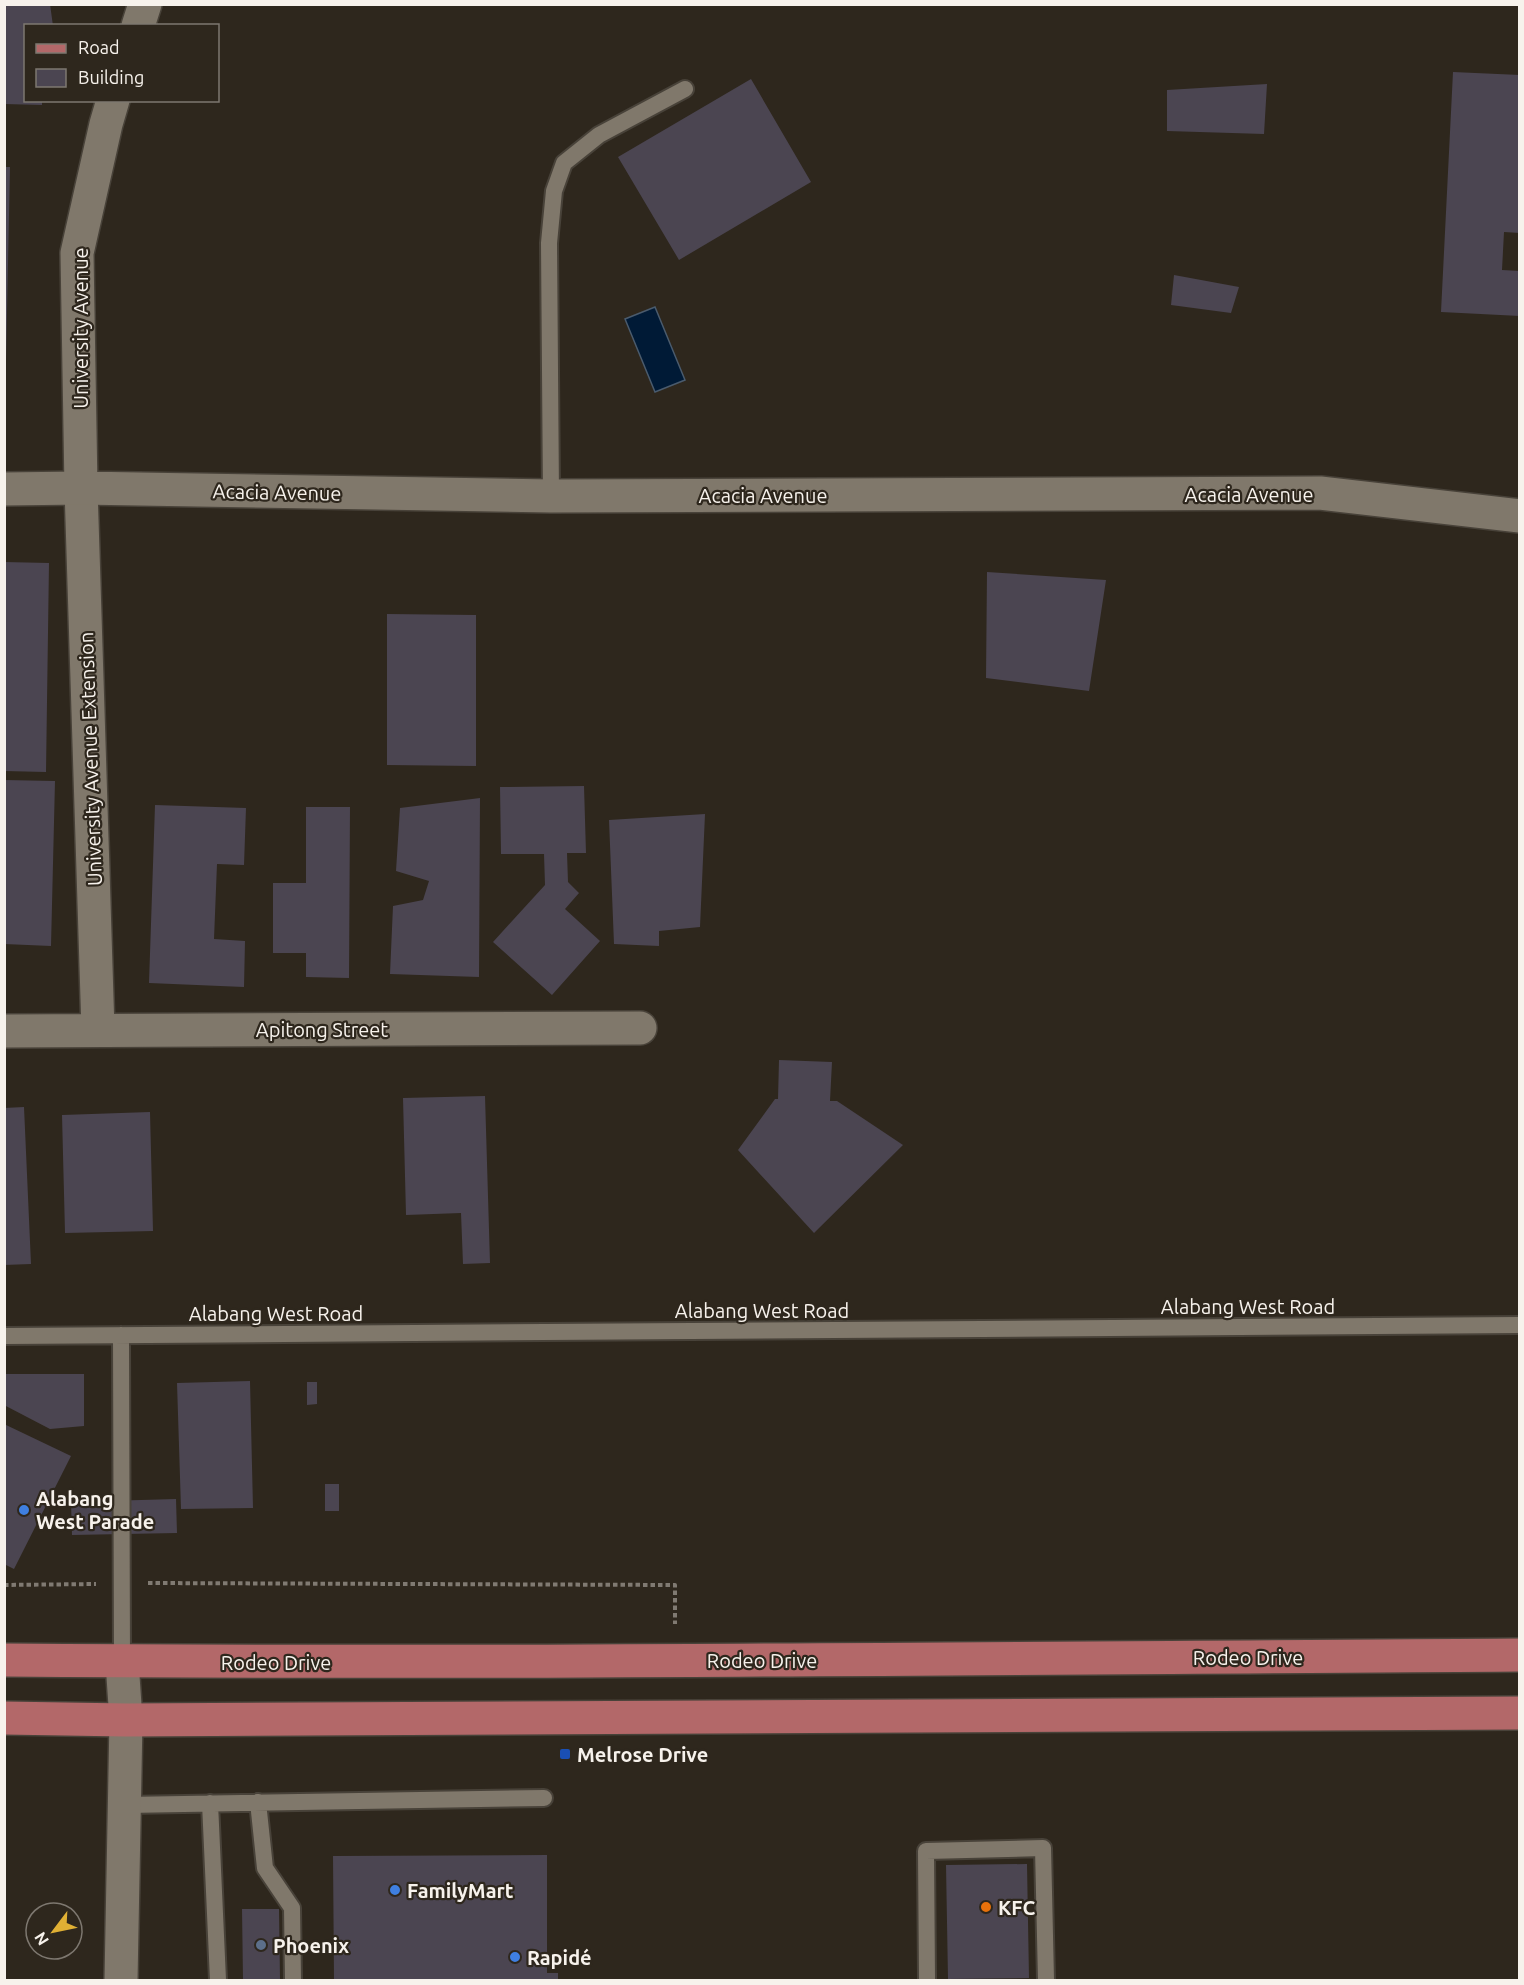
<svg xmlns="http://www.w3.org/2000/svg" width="1524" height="1985" font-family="Ubuntu,sans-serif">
	<rect width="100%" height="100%" fill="#2e271d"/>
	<path fill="#001a36" stroke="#4a5b6d" stroke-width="1.5" d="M 655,307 L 685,380 L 655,392 L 625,319 Z"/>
	<path fill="#4b4551" d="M 4,4 L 50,4 L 53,26 L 26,26 L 26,100 L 42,100 L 42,105 L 4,104 Z
		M 1453,72 L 1520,75 L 1520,233 L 1504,232 L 1502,270 L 1520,271 L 1520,316 L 1441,312 Z
		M 751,79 L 811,182 L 679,260 L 618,157 Z
		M 1267,84 L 1264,134 L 1167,131 L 1167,90 Z
		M 4,167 L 10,167 L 6,362 L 4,362 Z
		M 1174,275 L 1239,287 L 1231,313 L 1171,305 Z
		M 4,562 L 49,563 L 46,772 L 4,771 Z
		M 987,572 L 1106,580 L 1089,691 L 986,678 Z
		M 387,614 L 476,615 L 476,766 L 387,765 Z
		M 4,780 L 55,781 L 51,946 L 4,944 Z
		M 584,786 L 586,853 L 567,853 L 568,882 L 579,893 L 565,909 L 600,941 L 552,995 L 493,942 L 545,885 L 544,854 L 501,854 L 500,787 Z
		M 480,798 L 479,977 L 390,974 L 393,906 L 423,900 L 429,881 L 396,871 L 400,808 Z
		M 155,805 L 246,808 L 244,865 L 217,864 L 214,939 L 245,941 L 244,987 L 149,983 Z
		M 306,807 L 350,807 L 349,978 L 306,977 L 306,953 L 273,953 L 273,883 L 306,883 Z
		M 705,814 L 700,927 L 659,931 L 659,946 L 614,944 L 609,820 Z
		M 779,1060 L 832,1062 L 830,1101 L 837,1101 L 903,1145 L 814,1233 L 738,1150 L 775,1099 L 778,1099 Z
		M 485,1096 L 490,1263 L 463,1264 L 461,1213 L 406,1215 L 403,1098 Z
		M 24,1107 L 31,1264 L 4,1265 L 4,1108 Z
		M 150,1112 L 153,1231 L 65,1233 L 62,1115 Z
		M 4,1374 L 84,1374 L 84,1426 L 50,1429 L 4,1405 Z
		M 250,1381 L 253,1508 L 181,1509 L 177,1383 Z
		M 307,1382 L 317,1382 L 317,1404 L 307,1405 Z
		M 4,1424 L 71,1456 L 14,1569 L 4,1564 Z
		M 325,1484 L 339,1484 L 339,1511 L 325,1511 Z
		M 176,1499 L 177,1533 L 72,1535 L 71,1502 Z
		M 547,1855 L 547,1973 L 558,1973 L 558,1980 L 334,1980 L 333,1856 Z
		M 1027,1864 L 1029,1978 L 948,1979 L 946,1865 Z
		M 242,1909 L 279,1909 L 280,1980 L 243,1980 Z"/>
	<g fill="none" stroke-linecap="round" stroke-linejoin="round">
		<defs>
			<path id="lane" d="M 551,496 L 549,243 L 554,191 L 564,163 L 599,135 L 685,89
				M 121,1335 L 122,1662
				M 4,1336 L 1520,1325
				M 258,1802 L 265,1868 L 292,1908 L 293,1980
				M 210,1803 L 218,1980
				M 126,1805 L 544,1798
				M 927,1980 L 926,1851 L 1043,1848 L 1046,1980"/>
			<path id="street" d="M 81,488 L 98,1030
				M 4,1031 L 640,1028
				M 121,1980 L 126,1720 L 122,1662"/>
			<path id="secondary" d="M 138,26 L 145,4
				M 81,488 L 77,253 L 106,124 L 113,100
				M 4,489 L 81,488 L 551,496 L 1320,493 L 1520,516"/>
			<path id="primary" d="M 4,1660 C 509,1664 1015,1658 1520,1655
				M 4,1718 L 126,1720 L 1520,1713"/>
		</defs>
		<use href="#lane" stroke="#484239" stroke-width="20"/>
		<use href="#street" stroke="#484239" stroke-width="36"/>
		<use href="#secondary" stroke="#484239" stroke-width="36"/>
		<use href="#primary" stroke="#484239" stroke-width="36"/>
		<path stroke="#807a72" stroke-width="4" stroke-dasharray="4.5 3" stroke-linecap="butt" d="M 148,1583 L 675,1585 L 675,1624
			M 4,1585 L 96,1584
			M 959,1979 L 959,1980"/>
		<use href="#lane" stroke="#80786b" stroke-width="16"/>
		<use href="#street" stroke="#80786b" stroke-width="33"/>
		<use href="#secondary" stroke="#80786b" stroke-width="33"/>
		<use href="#primary" stroke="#b36869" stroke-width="33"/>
	</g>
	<g fill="#3f7fe0" stroke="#2e271d" stroke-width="2">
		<circle cx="24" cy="1510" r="6"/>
		<circle cx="395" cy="1890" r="6"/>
		<circle cx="515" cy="1957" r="6"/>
	</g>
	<rect fill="#1a4fb4" stroke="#2e271d" stroke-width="2" x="559" y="1748" width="12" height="12" rx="3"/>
	<circle fill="#e8710a" stroke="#2e271d" stroke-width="2" cx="986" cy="1907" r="6"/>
	<circle fill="#5c6f8a" stroke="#2e271d" stroke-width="2" cx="261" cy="1945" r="6"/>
	<g text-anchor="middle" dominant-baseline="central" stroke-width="4.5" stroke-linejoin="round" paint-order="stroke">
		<g font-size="20" fill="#f7f2ec" stroke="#2e271d">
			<text transform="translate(80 328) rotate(-90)">University Avenue</text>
			<text transform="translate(277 492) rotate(1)">Acacia Avenue</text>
			<text x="1249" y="494">Acacia Avenue</text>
			<text x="763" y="495">Acacia Avenue</text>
			<text transform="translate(90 759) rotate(-92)">University Avenue Extension</text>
			<text x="322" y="1029">Apitong Street</text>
			<text x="1248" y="1306">Alabang West Road</text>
			<text x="762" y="1310">Alabang West Road</text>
			<text x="276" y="1313">Alabang West Road</text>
			<text x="1248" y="1657">Rodeo Drive</text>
			<text x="762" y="1660">Rodeo Drive</text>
			<text x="276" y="1662">Rodeo Drive</text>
		</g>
		<g font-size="20" font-weight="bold" fill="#f7f2ec" stroke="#2e271d" text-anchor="start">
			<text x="36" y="1498">Alabang<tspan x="36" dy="23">West Parade</tspan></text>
			<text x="577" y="1754">Melrose Drive</text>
			<text x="407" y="1890">FamilyMart</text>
			<text x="998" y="1907">KFC</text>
			<text x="273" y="1945">Phoenix</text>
			<text x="527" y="1957">Rapidé</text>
		</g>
	</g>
	<rect width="1524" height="1985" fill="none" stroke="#f7f2ec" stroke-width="12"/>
	<rect x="24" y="24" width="195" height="78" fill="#2e271d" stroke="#7e7870" stroke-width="1.5"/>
	<rect x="36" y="44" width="30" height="9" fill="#b36869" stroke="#7e7870" stroke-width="1.5"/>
	<text x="78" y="54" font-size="18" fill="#f7f2ec">Road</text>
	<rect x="36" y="69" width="30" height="18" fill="#4b4551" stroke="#7e7870" stroke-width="1.5"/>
	<text x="78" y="84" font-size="18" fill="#f7f2ec">Building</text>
	<g transform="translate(54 1931) rotate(238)"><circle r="28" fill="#2e271d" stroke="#7e7870" stroke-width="1.5"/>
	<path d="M0-4.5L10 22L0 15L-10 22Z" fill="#e0b034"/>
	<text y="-9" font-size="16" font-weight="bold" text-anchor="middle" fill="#f7f2ec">N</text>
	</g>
</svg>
